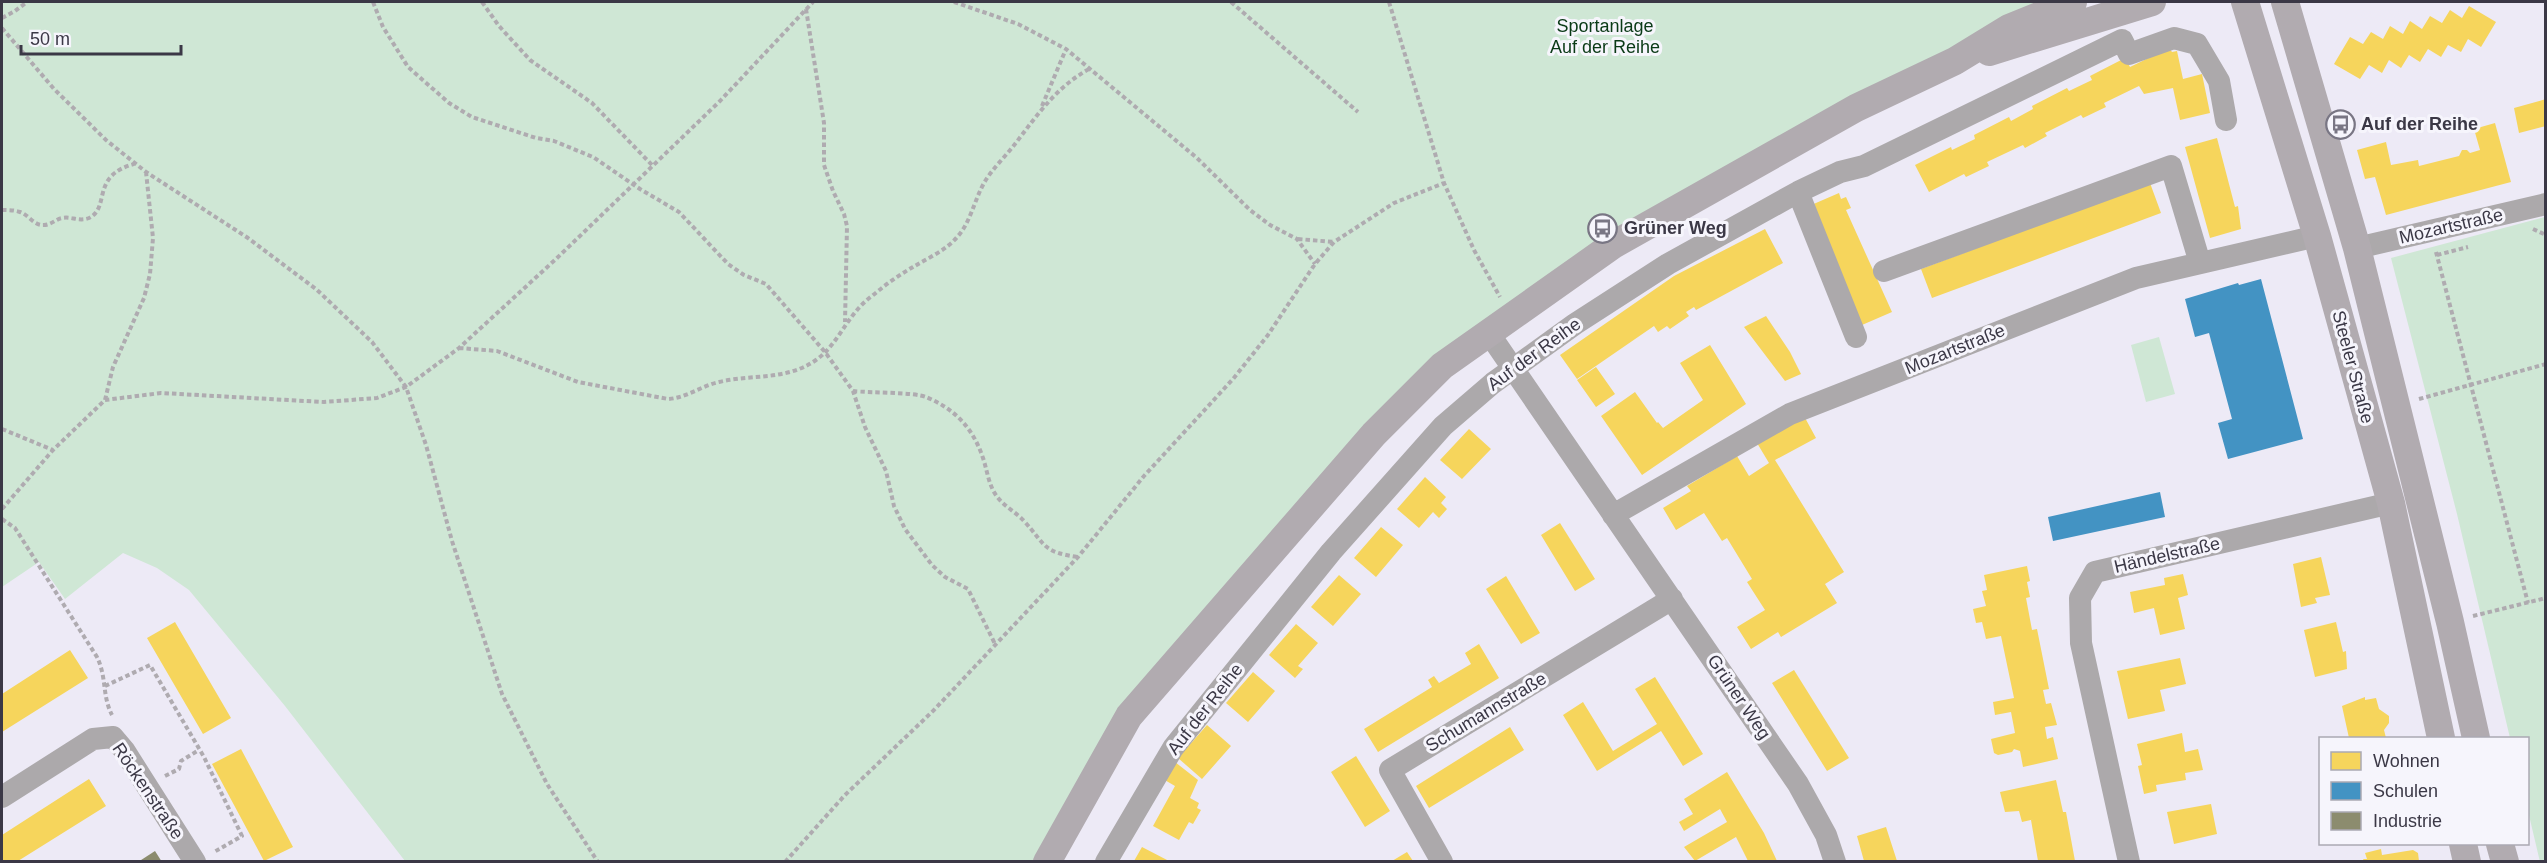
<svg xmlns="http://www.w3.org/2000/svg" width="2547" height="863" font-family="Helvetica,sans-serif">
	<rect width="100%" height="100%" fill="#edeaf6"/>
	<path fill="#cfe7d5" d="M 2,2 L 2065,2 L 1541,287 L 1244,578 L 1043,861 L 405,861 L 285,706 L 189,590 L 157,568 L 123,553 L 65,599 L 39,562 L 2,587 Z
		M 2545,217 L 2546,861 L 2540,862 L 2528,811 L 2528,738 L 2510,738 L 2457,514 L 2391,258 Z
		M 2159,337 L 2175,394 L 2146,402 L 2131,345 Z"/>
	<path fill="#f6d55c" d="M 2469,6 L 2496,22 L 2481,47 L 2468,39 L 2461,52 L 2448,45 L 2441,57 L 2428,49 L 2420,62 L 2409,55 L 2401,68 L 2389,60 L 2382,73 L 2369,65 L 2360,79 L 2334,64 L 2350,37 L 2363,44 L 2371,32 L 2383,39 L 2390,26 L 2403,34 L 2410,21 L 2422,29 L 2430,16 L 2442,23 L 2450,10 L 2462,18 Z
		M 2169,48 L 2172,52 L 2177,51 L 2183,79 L 2202,74 L 2210,113 L 2180,120 L 2173,88 L 2144,94 L 2139,86 L 2104,103 L 2106,107 L 2083,118 L 2081,115 L 2045,133 L 2047,136 L 2025,148 L 2023,145 L 1987,162 L 1989,166 L 1966,177 L 1964,174 L 1929,192 L 1915,165 L 1951,147 L 1952,150 L 1975,139 L 1974,135 L 2009,117 L 2011,121 L 2033,109 L 2032,106 L 2067,88 L 2069,91 L 2092,80 L 2090,76 L 2125,58 L 2130,67 Z
		M 2546,99 L 2546,126 L 2519,133 L 2514,108 Z
		M 2495,123 L 2511,182 L 2386,215 L 2375,177 L 2365,179 L 2357,150 L 2386,142 L 2391,165 L 2418,160 L 2419,166 L 2459,156 L 2462,150 L 2467,150 L 2470,153 L 2480,150 L 2474,129 Z
		M 2217,138 L 2235,207 L 2238,206 L 2241,229 L 2210,238 L 2185,147 Z
		M 2150,183 L 2161,213 L 1932,298 L 1921,269 Z
		M 1839,193 L 1841,199 L 1846,197 L 1851,208 L 1846,210 L 1892,312 L 1862,325 L 1809,206 Z
		M 1765,229 L 1783,263 L 1696,310 L 1694,307 L 1686,312 L 1689,316 L 1670,329 L 1667,326 L 1658,332 L 1654,326 L 1577,379 L 1560,355 L 1674,276 Z
		M 1766,316 L 1790,352 L 1801,374 L 1785,381 L 1744,327 Z
		M 1710,345 L 1746,404 L 1642,475 L 1601,416 L 1635,392 L 1657,423 L 1658,422 L 1663,428 L 1703,400 L 1680,363 Z
		M 1596,367 L 1615,394 L 1596,407 L 1577,380 Z
		M 1804,416 L 1816,438 L 1775,460 L 1844,572 L 1825,584 L 1837,603 L 1781,637 L 1778,632 L 1751,649 L 1737,627 L 1765,610 L 1747,582 L 1752,579 L 1727,538 L 1722,541 L 1704,513 L 1676,530 L 1663,508 L 1691,491 L 1687,486 L 1737,456 L 1749,476 L 1769,463 L 1757,443 Z
		M 1469,429 L 1491,449 L 1462,479 L 1440,460 Z
		M 1425,477 L 1446,497 L 1441,503 L 1447,509 L 1439,518 L 1433,512 L 1419,528 L 1397,509 Z
		M 1560,523 L 1595,579 L 1575,591 L 1541,535 Z
		M 1381,527 L 1403,545 L 1376,577 L 1354,558 Z
		M 2321,557 L 2330,595 L 2315,598 L 2317,603 L 2301,607 L 2293,564 Z
		M 2027,566 L 2030,581 L 2027,582 L 2030,597 L 2026,598 L 2032,630 L 2037,629 L 2049,689 L 2043,690 L 2046,704 L 2051,703 L 2057,725 L 2045,727 L 2047,739 L 2053,737 L 2058,759 L 2023,767 L 2020,751 L 2014,749 L 2012,752 L 1998,755 L 1994,753 L 1991,739 L 2015,733 L 2011,712 L 1995,715 L 1993,702 L 2014,698 L 2001,636 L 1986,639 L 1982,622 L 1976,623 L 1973,609 L 1986,606 L 1982,591 L 1987,590 L 1984,575 Z
		M 2183,574 L 2188,595 L 2178,598 L 2185,629 L 2160,635 L 2154,608 L 2134,613 L 2130,592 L 2165,585 L 2164,578 Z
		M 1339,575 L 1361,594 L 1333,626 L 1311,607 Z
		M 1506,576 L 1540,633 L 1521,644 L 1486,589 Z
		M 175,622 L 231,718 L 203,734 L 147,638 Z
		M 2336,622 L 2343,652 L 2346,651 L 2347,669 L 2315,677 L 2304,630 Z
		M 1296,624 L 1318,643 L 1298,666 L 1303,669 L 1295,678 L 1269,655 Z
		M 1479,644 L 1499,678 L 1378,752 L 1364,729 L 1432,687 L 1428,680 L 1434,676 L 1439,683 L 1471,664 L 1465,653 Z
		M 70,650 L 88,678 L 2,732 L 2,694 Z
		M 2180,658 L 2186,684 L 2160,690 L 2165,711 L 2128,719 L 2117,671 Z
		M 1794,670 L 1849,758 L 1827,771 L 1772,683 Z
		M 1253,672 L 1275,691 L 1248,722 L 1226,703 Z
		M 1655,677 L 1703,754 L 1683,766 L 1661,731 L 1597,771 L 1563,715 L 1583,702 L 1613,751 L 1657,724 L 1635,689 Z
		M 2365,697 L 2365,700 L 2376,698 L 2379,709 L 2389,716 L 2389,723 L 2384,730 L 2386,738 L 2349,738 L 2342,706 Z
		M 1207,725 L 1231,746 L 1202,779 L 1178,758 Z
		M 1510,727 L 1524,750 L 1429,808 L 1416,786 Z
		M 2182,733 L 2185,752 L 2198,749 L 2203,770 L 2185,773 L 2186,780 L 2156,785 L 2157,791 L 2144,794 L 2138,766 L 2142,765 L 2137,744 Z
		M 241,749 L 293,847 L 264,861 L 212,764 Z
		M 1356,756 L 1390,811 L 1365,827 L 1331,772 Z
		M 1175,762 L 1198,780 L 1190,798 L 1199,803 L 1197,808 L 1201,810 L 1193,824 L 1189,822 L 1179,840 L 1153,826 L 1175,786 L 1163,779 Z
		M 1727,772 L 1764,833 L 1777,861 L 1748,861 L 1736,837 L 1695,861 L 1684,847 L 1727,822 L 1720,809 L 1684,831 L 1679,822 L 1693,814 L 1684,799 Z
		M 89,779 L 106,806 L 18,861 L 2,861 L 2,835 Z
		M 2056,780 L 2063,812 L 2066,812 L 2075,861 L 2038,861 L 2031,820 L 2039,818 L 2022,822 L 2019,811 L 2005,812 L 2000,792 Z
		M 2211,804 L 2217,834 L 2174,844 L 2167,812 Z
		M 1886,827 L 1897,861 L 1864,861 L 1857,836 Z
		M 1142,847 L 1169,861 L 1134,861 Z
		M 2381,849 L 2382,855 L 2413,850 L 2418,853 L 2419,861 L 2364,861 L 2363,859 L 2367,859 L 2365,853 Z
		M 1407,852 L 1413,861 L 1392,861 Z"/>
	<path fill="#4393c3" d="M 2261,279 L 2303,439 L 2228,459 L 2218,423 L 2232,419 L 2209,333 L 2195,337 L 2185,299 L 2238,283 L 2239,285 Z
		M 2160,492 L 2165,517 L 2053,541 L 2048,517 Z"/>
	<path fill="#8c8c6e" d="M 155,851 L 162,862 L 138,862 Z"/>
	<g fill="none" stroke-linecap="round" stroke-linejoin="round">
		<path stroke="#afabb0" stroke-width="4" stroke-dasharray="4.5 3" stroke-linecap="butt" d="M 373,2 L 383,27 L 408,67 L 449,103 L 472,117 L 536,138 L 554,141 L 593,157 L 640,189 L 679,212 L 728,264 L 744,275 L 766,284 L 825,352 L 853,391 L 865,427 L 886,471 L 894,506 L 905,529 L 932,565 L 945,577 L 968,589 L 995,644
			M 482,2 L 499,26 L 530,60 L 592,103 L 652,165
			M 954,2 L 1018,24 L 1066,49 L 1197,158 L 1250,210 L 1270,225 L 1297,239 L 1315,264
			M 1231,2 L 1358,112
			M 1389,2 L 1444,183 L 1474,250 L 1500,297
			M 806,9 L 824,123 L 824,165 L 833,191 L 844,214 L 847,226 L 845,322
			M 2,18 L 15,11 L 27,2
			M 2,28 L 54,89 L 106,140 L 146,172 L 248,238 L 316,289 L 372,342 L 406,387 L 426,445 L 452,541 L 502,694 L 547,784 L 598,862
			M 1042,106 L 1066,49
			M 2,210 C 8,210 14,210 20,212 C 29,215 34,226 44,225 C 51,225 56,219 62,218 C 71,216 79,222 89,218 C 111,207 90,176 134,164
			M 2533,229 L 2546,235
			M 1298,239 L 1334,242
			M 2436,252 L 2528,603
			M 2437,255 L 2468,247
			M 459,348 L 497,351 L 578,382 L 668,399 C 686,398 701,386 719,382 C 752,374 786,381 816,360 C 839,344 847,314 872,296 C 885,285 899,275 913,267 C 928,258 947,250 958,236 C 971,221 974,201 984,183 C 992,169 1005,157 1015,144 C 1038,114 1057,86 1091,68
			M 853,391 C 870,393 914,392 926,397 C 955,409 973,428 983,458 C 987,470 988,481 994,492 C 1001,505 1015,511 1024,521 C 1046,545 1042,552 1078,557
			M 2419,399 L 2546,364
			M 105,400 L 113,367 L 144,298 L 150,274 L 153,238 L 146,172
			M 2,429 L 53,450
			M 2,509 L 53,450 L 105,400 L 161,393 L 324,402 L 377,398 L 406,387 L 459,348 L 556,259 L 720,101 L 813,2
			M 2,519 L 15,528 L 97,657 C 107,678 102,696 112,715
			M 2473,616 L 2546,598
			M 105,686 L 150,665 L 204,757 L 242,836 L 214,852
			M 165,776 L 179,769 L 181,761 L 199,750
			M 785,862 L 845,795 L 934,710 L 1078,557 L 1144,476 L 1233,379 L 1268,335 L 1315,264 L 1334,242 L 1394,203 L 1444,183"/>
		<path stroke="#aca9ab" stroke-width="22" d="M 1798,192 L 1856,337
			M 2357,248 L 2546,204
			M 1884,271 L 2171,166 L 2200,263
			M 1488,332 L 1798,784 L 1826,835 L 1835,862
			M 1613,515 L 1790,414 L 2136,278 L 2317,236
			M 2,797 L 93,739 L 113,737 L 124,750 L 195,862
			M 1106,862 L 1173,748 L 1331,552 L 1443,426 L 1493,383 L 1575,324 L 1668,264 L 1798,192 L 1840,172 L 1864,166 L 2122,40 L 2129,54 L 2174,38 L 2197,44 L 2219,81 L 2226,120
			M 1442,862 L 1390,770 L 1672,599
			M 2129,862 L 2081,643 L 2080,598 L 2095,572 L 2391,503"/>
		<path stroke="#b1abb0" stroke-width="28" d="M 2245,2 L 2317,236 L 2391,503 L 2441,738
			M 2285,2 L 2357,248 L 2450,622 L 2476,738
			M 1989,52 L 2152,2
			M 2463,844 L 2467,862
			M 2500,844 L 2505,862
			M 1047,862 L 1129,716 L 1374,434 L 1442,366 L 1613,245 L 1856,108 L 1955,61 L 2009,28 L 2073,2"/>
	</g>
	<defs>
		<symbol id="bus-ring" viewBox="-11 -11 22 22"><circle r="9.5" fill="#f6f5fc" stroke="#797684" stroke-width="1.5"/><path d="M-5-6H5V4H4V6H2V4H-2V6H-4V4H-5ZM-3.5-4V0h7V-4ZM-3.5 1.2v1.5H-2V1.2ZM2 1.2v1.5H3.5V1.2Z" fill="#797684"/></symbol>
	</defs>
	<g fill-rule="evenodd">
		<use href="#bus-ring" x="2324" y="108" width="33" height="33"/>
		<use href="#bus-ring" x="1586" y="212" width="33" height="33"/>
	</g>
	<g text-anchor="middle" dominant-baseline="central" stroke-width="6" stroke-linejoin="round" paint-order="stroke">
		<g font-size="18" fill="#0a3a16" stroke="#f6f5fc">
			<text x="1605" y="26">Sportanlage<tspan x="1605" dy="21">Auf der Reihe</tspan></text>
		</g>
		<g font-size="18" font-weight="bold" fill="#3b3846" stroke="#f6f5fc" text-anchor="start">
			<text x="2361" y="124">Auf der Reihe</text>
			<text x="1624" y="228">Grüner Weg</text>
		</g>
		<g font-size="18" fill="#3b3846" stroke="#f6f5fc">
			<text transform="translate(2451 226) rotate(-13)">Mozartstraße</text>
			<text transform="translate(1955 349) rotate(-22)">Mozartstraße</text>
			<text transform="translate(1534 354) rotate(-36)">Auf der Reihe</text>
			<text transform="translate(2353 367) rotate(75)">Steeler Straße</text>
			<text transform="translate(2167 555) rotate(-13)">Händelstraße</text>
			<text transform="translate(1739 697) rotate(56)">Grüner Weg</text>
			<text transform="translate(1205 709) rotate(-52)">Auf der Reihe</text>
			<text transform="translate(1486 712) rotate(-31)">Schumannstraße</text>
			<text transform="translate(148 791) rotate(56)">Röckenstraße</text>
		</g>
	</g>
	<rect width="2547" height="863" fill="none" stroke="#3b3846" stroke-width="6"/>
	<rect x="2319" y="737" width="210" height="108" fill="#f6f5fc" stroke="#aba9b3" stroke-width="1.5"/>
	<rect x="2331" y="752" width="30" height="18" fill="#f6d55c" stroke="#aba9b3" stroke-width="1.5"/>
	<text x="2373" y="767" font-size="18" fill="#3b3846">Wohnen</text>
	<rect x="2331" y="782" width="30" height="18" fill="#4393c3" stroke="#aba9b3" stroke-width="1.5"/>
	<text x="2373" y="797" font-size="18" fill="#3b3846">Schulen</text>
	<rect x="2331" y="812" width="30" height="18" fill="#8c8c6e" stroke="#aba9b3" stroke-width="1.5"/>
	<text x="2373" y="827" font-size="18" fill="#3b3846">Industrie</text>
	<path d="M21 45v9h160v-9" fill="none" stroke="#3b3846" stroke-width="3"/>
	<text x="30" y="45" font-size="18" fill="#3b3846" stroke="#f6f5fc" stroke-width="4.5" paint-order="stroke">50 m</text>
</svg>
